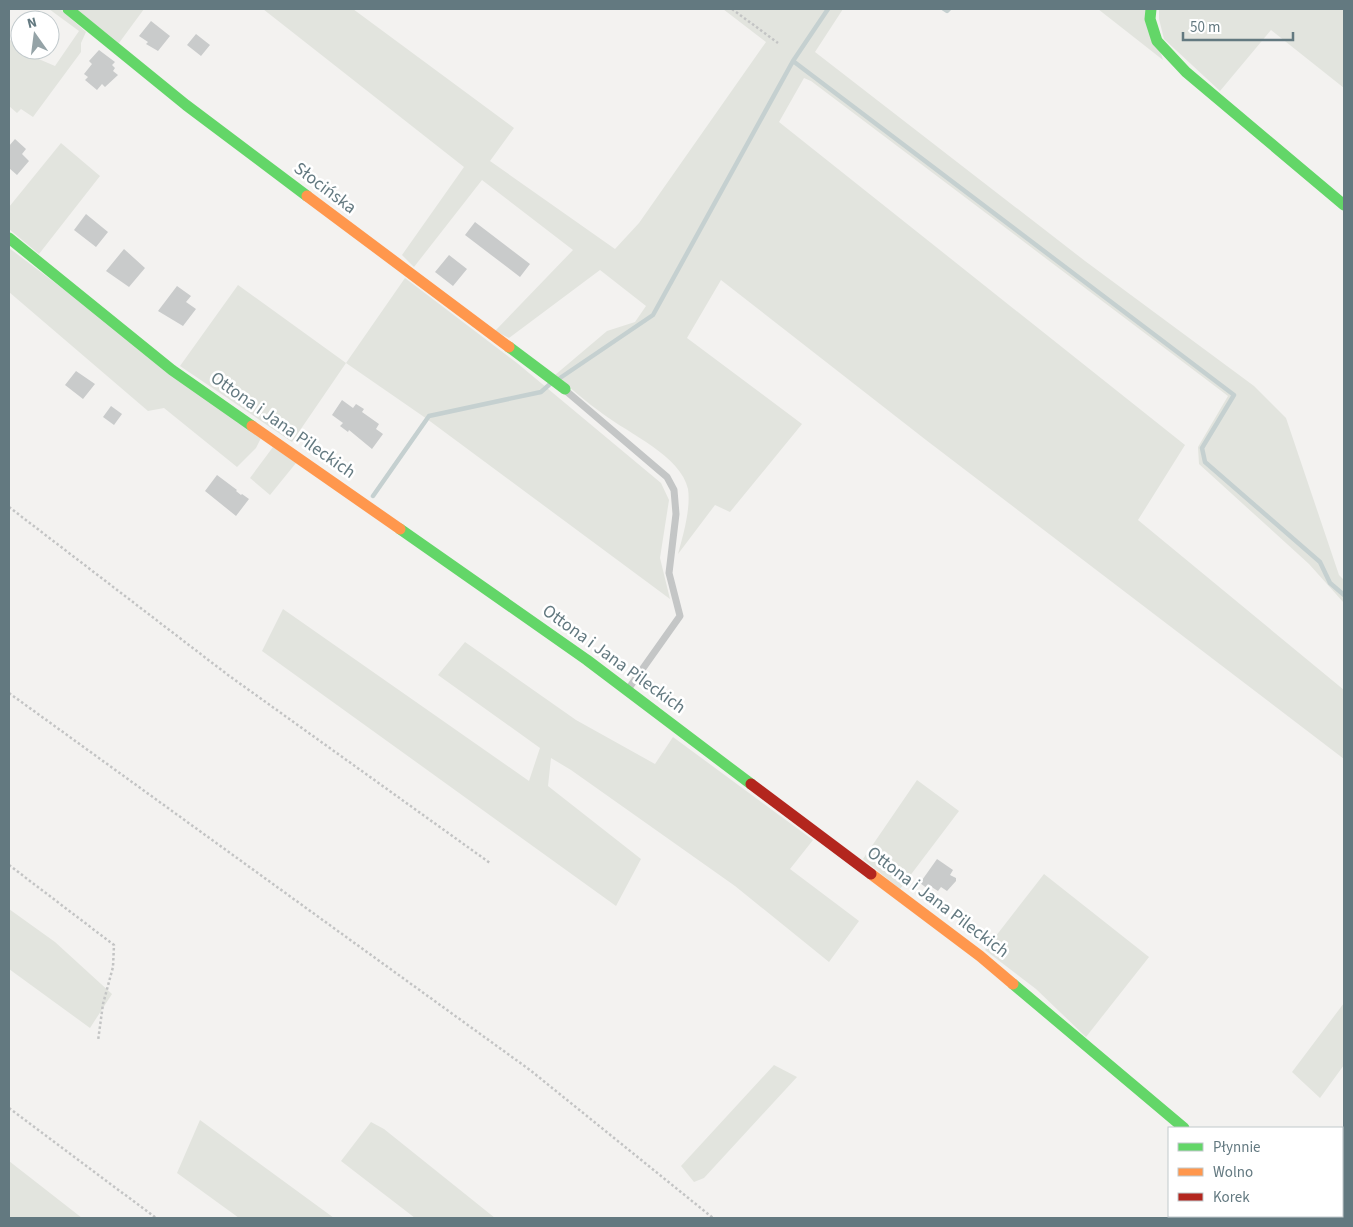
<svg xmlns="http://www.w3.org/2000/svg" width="1353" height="1227" font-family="'Source Sans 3',sans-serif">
	<rect width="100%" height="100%" fill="#f3f2f0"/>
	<path fill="#e2e4de" d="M 49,9 L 60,9 L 86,32 L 81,43 L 81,52 L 33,117 L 21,109 L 17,113 L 9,106 L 9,39 L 27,54 L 55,66 L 79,31 Z
		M 75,9 L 144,9 L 119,43 Z
		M 263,9 L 353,9 L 514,128 L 490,161 L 615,249 L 639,223 L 766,42 L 723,9 L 843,9 L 815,52 L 1085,261 L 1254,386 L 1286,418 L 1339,575 L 1344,580 L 1344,603 L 1309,564 L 1199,464 L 1198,447 L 1228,396 L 811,81 L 804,78 L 779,122 L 1185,445 L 1138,520 L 1344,690 L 1344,759 L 926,440 L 721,280 L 687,338 L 802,424 L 730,512 L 715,505 L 678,554 C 683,536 691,508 688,489 C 681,456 628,433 603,414 C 586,402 571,388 555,375 L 607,331 L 635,322 L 646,306 L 600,270 L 509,338 L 495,331 L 573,250 L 482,180 L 414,267 L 402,255 L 464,167 Z
		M 1098,9 L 1147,9 L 1163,60 Z
		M 1159,9 L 1344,9 L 1344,88 L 1271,30 L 1220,91 L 1164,39 L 1159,19 Z
		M 61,143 L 100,176 L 39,254 L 9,229 L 9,207 Z
		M 9,248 L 261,438 L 256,448 L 237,467 L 164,408 L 148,411 L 9,292 Z
		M 405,278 L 517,363 L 661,483 L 669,500 L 660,558 L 670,599 L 427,419 L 346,363 L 292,442 L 180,366 L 238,285 L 346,363 Z
		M 273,447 L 296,463 L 270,495 L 250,478 Z
		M 283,609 L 529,781 L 540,748 L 438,675 L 465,642 L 576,720 L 655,764 L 673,737 L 813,840 L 790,869 L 859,921 L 829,962 L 735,886 L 571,770 L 551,758 L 548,786 L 641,859 L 616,906 L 262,651 Z
		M 917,780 L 959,811 L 900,889 L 863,859 Z
		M 1044,874 L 1149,957 L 1086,1037 L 1036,989 L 985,950 Z
		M 9,909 L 55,942 L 112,994 L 90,1028 L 9,969 Z
		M 1344,1003 L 1344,1065 L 1320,1098 L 1292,1072 Z
		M 774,1065 L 797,1077 L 704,1178 L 694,1182 L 681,1166 Z
		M 200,1120 L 334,1218 L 239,1218 L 177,1173 Z
		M 371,1122 L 384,1129 L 495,1218 L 415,1218 L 341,1161 Z
		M 9,1161 L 82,1218 L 9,1218 Z"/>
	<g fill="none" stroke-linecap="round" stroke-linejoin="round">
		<path stroke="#c5d0d0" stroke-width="4.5" d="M 828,9 L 793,61 L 1234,395 L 1202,448 L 1205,462 L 1320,562 L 1330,583 L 1344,595
			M 944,9 L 947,11 L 949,9
			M 560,378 L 653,315 L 793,61
			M 373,496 L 429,416 L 541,392 L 550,384"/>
	</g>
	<path fill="#c9cbcb" d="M 151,21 L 170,36 L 158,51 L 146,44 L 148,42 L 139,36 Z
		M 196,34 L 210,45 L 201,56 L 187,45 Z
		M 99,50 L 115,62 L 112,65 L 115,68 L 113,71 L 118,75 L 105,87 L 102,84 L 97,90 L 85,80 L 88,77 L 84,74 L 92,64 L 89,61 Z
		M 15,139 L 26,149 L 22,154 L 29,161 L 17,175 L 9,168 L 9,146 Z
		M 86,214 L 108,232 L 96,247 L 74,230 Z
		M 475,222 L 530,264 L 520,277 L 465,235 Z
		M 124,249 L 145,268 L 129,287 L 106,271 Z
		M 449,255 L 467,269 L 453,286 L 435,272 Z
		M 177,286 L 191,296 L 186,302 L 196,309 L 183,326 L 158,311 Z
		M 76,371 L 95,384 L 83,399 L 65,385 Z
		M 342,400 L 353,408 L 356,404 L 364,409 L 362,412 L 379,424 L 376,429 L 383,434 L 372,449 L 349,430 L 348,432 L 340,426 L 343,423 L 332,415 Z
		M 111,406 L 122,414 L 114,425 L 103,417 Z
		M 217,475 L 237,490 L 236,491 L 241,495 L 242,494 L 249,499 L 236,516 L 205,491 Z
		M 937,859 L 953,870 L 950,875 L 956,878 L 956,881 L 947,891 L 941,887 L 938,891 L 930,886 L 928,889 L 920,883 Z"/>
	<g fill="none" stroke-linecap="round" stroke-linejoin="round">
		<path stroke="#c3c4c4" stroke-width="2.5" stroke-dasharray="2.5 2.5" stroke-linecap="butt" d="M 732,9 L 778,43
			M 9,507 L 228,675 L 490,863
			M 9,693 L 530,1070 L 713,1218
			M 9,865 L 114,945 L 113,967 L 103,1004 L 98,1041
			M 9,1108 L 156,1218"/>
		<path stroke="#c4c6c6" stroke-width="7" d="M 565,390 L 667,477 L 674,490 L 676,514 L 669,573 L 680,616 L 629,688"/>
		<path stroke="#c4c6c6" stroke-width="14" d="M 1281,1216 L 1284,1218"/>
		<path stroke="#63d668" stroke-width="11" d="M 68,9 L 186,105 L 307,196
			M 1151,9 L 1150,19 L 1157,41 L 1186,72 L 1344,205
			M 9,238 L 172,370 L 252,426
			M 509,347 L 565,389
			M 400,529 L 587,660 L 751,784
			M 1013,984 L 1184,1128"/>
		<path stroke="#ff974d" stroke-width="11" d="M 307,196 L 509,347
			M 252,426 L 400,529
			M 871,874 L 980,956 L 1013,984"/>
		<path stroke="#b3261e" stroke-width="11" d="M 751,784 L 871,874"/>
	</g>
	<g text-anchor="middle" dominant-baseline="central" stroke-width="5" stroke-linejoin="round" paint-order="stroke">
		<g font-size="18" fill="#637980" stroke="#fff">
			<text transform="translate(325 188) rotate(37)">Słocińska</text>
			<text transform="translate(283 425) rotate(35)">Ottona i Jana Pileckich</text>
			<text transform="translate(614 659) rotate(36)">Ottona i Jana Pileckich</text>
			<text transform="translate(938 902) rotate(37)">Ottona i Jana Pileckich</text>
		</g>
	</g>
	<rect width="1353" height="1227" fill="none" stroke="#637980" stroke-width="20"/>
	<rect x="1168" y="1127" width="175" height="90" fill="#ffffff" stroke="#c1c9cc"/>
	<rect x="1178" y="1143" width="25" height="8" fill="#63d668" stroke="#c1c9cc"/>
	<text x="1213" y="1152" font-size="15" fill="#637980">Płynnie</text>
	<rect x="1178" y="1168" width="25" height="8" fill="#ff974d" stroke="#c1c9cc"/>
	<text x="1213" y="1177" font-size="15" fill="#637980">Wolno</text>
	<rect x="1178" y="1193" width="25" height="8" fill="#b3261e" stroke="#c1c9cc"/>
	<text x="1213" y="1202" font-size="15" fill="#637980">Korek</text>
	<g transform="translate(35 35) rotate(346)"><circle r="24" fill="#ffffff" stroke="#c1c9cc"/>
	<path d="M0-4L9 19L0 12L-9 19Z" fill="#95a3a7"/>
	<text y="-8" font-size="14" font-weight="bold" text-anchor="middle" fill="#637980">N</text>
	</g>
	<path d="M1183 32v8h110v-8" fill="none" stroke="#637980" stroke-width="2.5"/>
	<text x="1190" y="32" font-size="15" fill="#637980" stroke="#ffffff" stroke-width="4" paint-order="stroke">50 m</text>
</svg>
